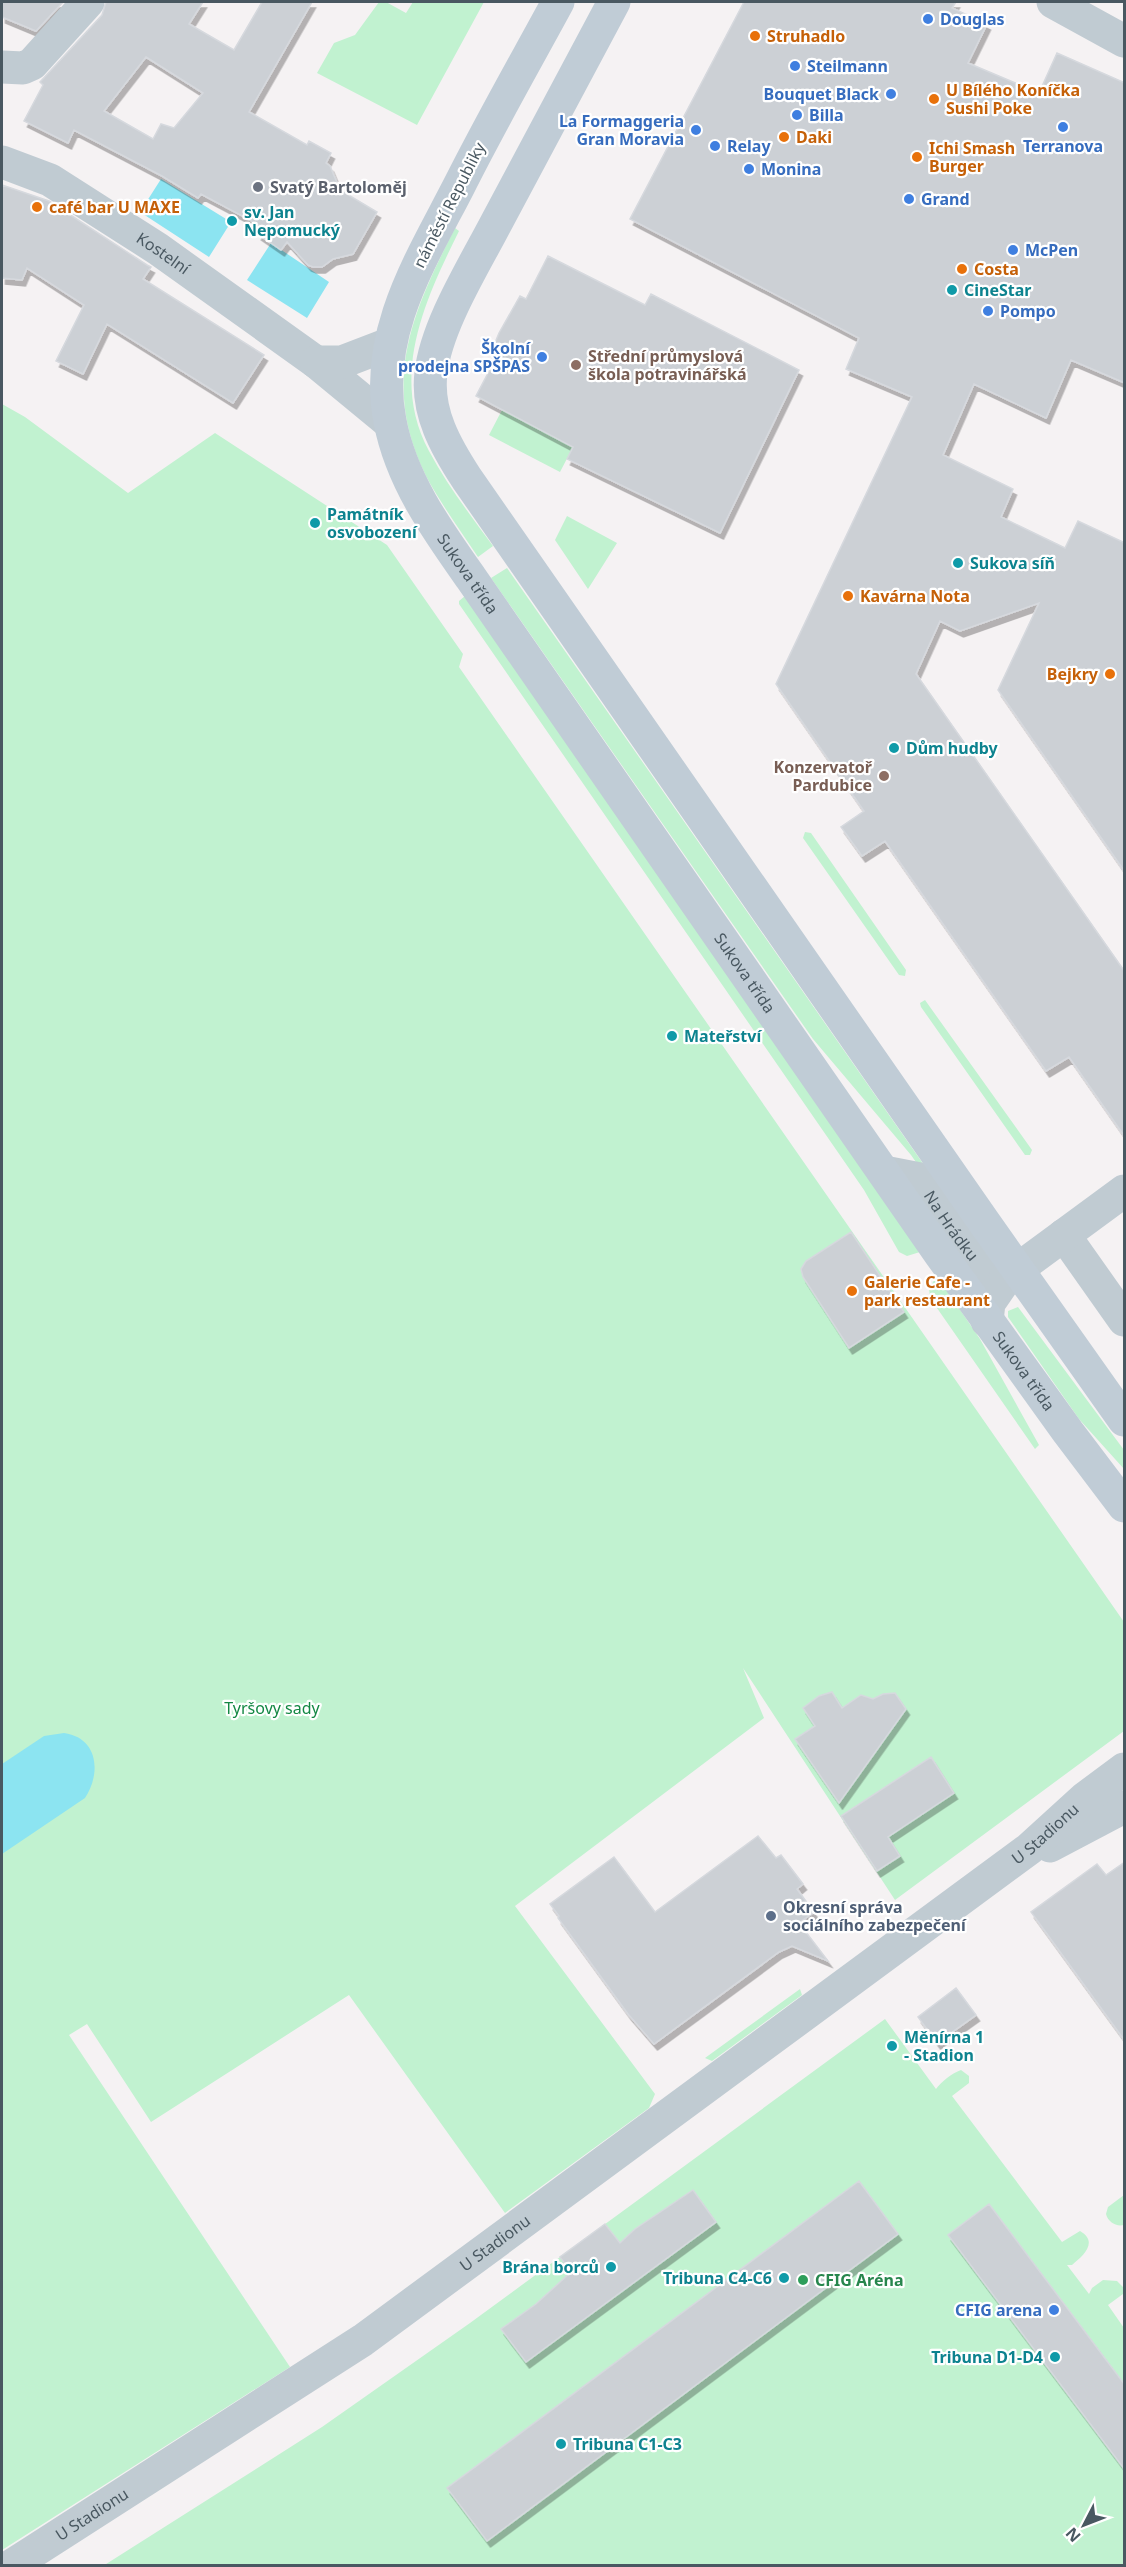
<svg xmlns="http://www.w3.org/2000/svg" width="1126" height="2567" font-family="'Noto Sans',sans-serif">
	<defs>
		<filter id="shadow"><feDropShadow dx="3.5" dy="6" stdDeviation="0" flood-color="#0004"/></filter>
	</defs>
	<rect width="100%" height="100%" fill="#f5f2f3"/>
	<path fill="#c1f2d0" d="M 379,2 L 386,2 L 406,13 L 413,2 L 484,2 L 417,125 L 317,73 L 334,43 L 355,35 Z
		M 455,228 L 459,231 C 425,300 389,376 429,451 C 447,485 471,516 493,546 L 478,557 C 460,530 441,504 426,476 C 380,383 412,313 455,228 Z
		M 2,404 L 25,417 L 128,493 L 215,433 L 387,545 L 463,654 L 459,667 L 1124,1622 L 1124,1731 L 895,1900 L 743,1668 L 764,1718 L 515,1906 L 655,2094 L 649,2108 L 505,2213 L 349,1995 L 151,2122 L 87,2024 L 69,2035 L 290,2367 L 2,2550 Z
		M 502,410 L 573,447 L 560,472 L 489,435 Z
		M 567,516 L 617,543 L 588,589 L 555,540 Z
		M 507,568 L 961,1218 L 956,1220 L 911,1155 L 813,1039 L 491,578 Z
		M 465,596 L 920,1252 L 907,1256 L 899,1252 L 864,1190 L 459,604 L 459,601 Z
		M 805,832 L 811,833 L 906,970 L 905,976 L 899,975 L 803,838 Z
		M 925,1000 L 1032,1150 L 1030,1155 L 1025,1155 L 921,1007 L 920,1003 Z
		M 937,1276 L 980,1339 L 1039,1445 L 1035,1449 L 930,1298 L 929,1288 Z
		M 1018,1307 L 1124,1450 L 1124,1469 L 1079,1419 L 1008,1317 L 1008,1311 Z
		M 800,1989 L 802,1995 L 712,2061 L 705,2058 Z
		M 885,2019 L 936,2089 C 941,2082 952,2073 961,2070 L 969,2076 L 969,2083 L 952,2096 L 1062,2242 L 1080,2231 C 1099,2242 1083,2256 1072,2265 L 1067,2265 L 1089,2294 L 1092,2288 L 1103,2280 L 1117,2281 L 1124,2288 L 1123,2294 L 1108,2305 L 1124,2328 L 1124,2565 L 103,2566 L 322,2427 L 470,2323 Z
		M 1124,2195 L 1124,2225 C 1116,2227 1108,2222 1106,2214 L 1108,2207 Z"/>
	<path fill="#8ce4f1" d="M 161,179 L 231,222 L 209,257 L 140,212 Z
		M 271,243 L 329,282 L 307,318 L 247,280 Z
		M 64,1733 C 99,1738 101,1774 85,1798 L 2,1854 L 2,1764 L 44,1736 Z"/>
	<path fill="#ccd0d5" stroke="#d6d9de" stroke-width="1.5" fill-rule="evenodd" filter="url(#shadow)" d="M 2,2 L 63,2 L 36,31 L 2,17 Z
		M 106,2 L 203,2 L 189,24 L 234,50 L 262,2 L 312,2 L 249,112 L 307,145 L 309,141 L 331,153 L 326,163 L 330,166 L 340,190 L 377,212 L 353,254 L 333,259 L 322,267 L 313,267 L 308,265 L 287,242 L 281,250 L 258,234 L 263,227 L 201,194 L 198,198 L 162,176 L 74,130 L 68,143 L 24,121 L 43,85 L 40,82 L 102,15 ZM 146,57 L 203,93 L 174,128 L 161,124 L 153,139 L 104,111 Z
		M 744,2 L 956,2 L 952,8 L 987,24 L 968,63 L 1039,93 L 1057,53 L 1125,83 L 1125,383 L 1071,360 L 1046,418 L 974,384 L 943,455 L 1013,489 L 1001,517 L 1065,548 L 1078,521 L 1125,543 L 1125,872 L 998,690 L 1039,603 L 960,631 L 940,621 L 916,674 L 1125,972 L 1125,1137 L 1069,1057 L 1046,1071 L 885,841 L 862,856 L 841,827 L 864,811 L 776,684 L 912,397 L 846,369 L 859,338 L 630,219 Z
		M 2,185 L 49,201 L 147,265 L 151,267 L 143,279 L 264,355 L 233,403 L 107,324 L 83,374 L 56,361 L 84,305 L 27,268 L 22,280 L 2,278 Z
		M 548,256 L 645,305 L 651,294 L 799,370 L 720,533 L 567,459 L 573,447 L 476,396 L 498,354 L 492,350 L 499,333 L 520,296 L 526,299 Z
		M 851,1232 L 904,1312 L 849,1348 L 803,1277 L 801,1269 L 806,1261 Z
		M 832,1692 L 842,1708 L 861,1695 L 873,1699 L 883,1694 L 895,1693 L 906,1709 L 839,1803 L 795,1739 L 815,1726 L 803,1708 L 819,1696 Z
		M 931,1757 L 954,1793 L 888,1837 L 900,1856 L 877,1871 L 841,1816 Z
		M 758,1836 L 776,1858 L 781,1855 L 803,1884 L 797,1889 L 814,1912 L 799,1923 L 828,1961 L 792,1946 L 779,1952 L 654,2044 L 628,2014 L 558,1918 L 559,1916 L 550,1904 L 614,1857 L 655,1912 Z
		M 1125,1862 L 1125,2041 L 1031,1912 L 1097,1864 L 1106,1875 Z
		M 956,1988 L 976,2015 L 937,2043 L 918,2017 Z
		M 859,2181 L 898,2234 L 487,2541 L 447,2488 Z
		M 693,2190 L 716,2222 L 526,2362 L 501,2329 L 536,2304 L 571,2272 L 560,2257 L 605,2224 L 620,2243 L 635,2229 Z
		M 989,2204 L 1125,2385 L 1125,2470 L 948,2235 Z"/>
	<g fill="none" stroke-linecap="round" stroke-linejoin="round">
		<g stroke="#c0cbd2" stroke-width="33">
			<path d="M 1053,2 L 1124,41"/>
			<path d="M 2,67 L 23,68 L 32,64 L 88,2"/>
			<path id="s1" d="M 2,162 L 50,180 L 158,249 L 316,362 L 390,423"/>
			<path d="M 316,362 L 342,362 L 389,344"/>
			<path id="s2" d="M 884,1172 L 920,1179 C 935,1202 977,1274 1002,1278 L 1017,1270"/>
			<path d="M 1064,1235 L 1124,1320"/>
			<path d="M 987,1321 L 989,1303 L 1007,1277 L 1124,1191"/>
			<path d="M 1050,1846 L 1124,1807"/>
			<path id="s3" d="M 11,2566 L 363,2340 L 1029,1849 L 1085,1798 L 1124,1769"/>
		</g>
		<g stroke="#c0ccd6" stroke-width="33">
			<path id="s4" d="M 558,2 C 525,63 490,124 459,186 C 421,260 373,334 390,421 C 401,480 437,530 471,578 L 940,1254 L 1068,1432 L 1124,1506"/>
			<path d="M 614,2 C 574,77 534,152 494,227 C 472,269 436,327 431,373 C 426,412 446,447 467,479 L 984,1222 L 1124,1420"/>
		</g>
	</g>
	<g fill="#3f7fe0" stroke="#fff" stroke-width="2">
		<circle cx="928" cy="19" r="6"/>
		<circle cx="795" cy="66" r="6"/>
		<circle cx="891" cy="94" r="6"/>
		<circle cx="797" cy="115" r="6"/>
		<circle cx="1063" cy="127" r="6"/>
		<circle cx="696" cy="130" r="6"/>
		<circle cx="715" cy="146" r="6"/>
		<circle cx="749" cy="169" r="6"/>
		<circle cx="909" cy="199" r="6"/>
		<circle cx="1013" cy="250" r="6"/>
		<circle cx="988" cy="311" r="6"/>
		<circle cx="542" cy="357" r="6"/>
		<circle cx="1054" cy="2310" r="6"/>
	</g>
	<g fill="#e8710a" stroke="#fff" stroke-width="2">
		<circle cx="755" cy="36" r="6"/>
		<circle cx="934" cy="99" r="6"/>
		<circle cx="784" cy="137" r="6"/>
		<circle cx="917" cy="157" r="6"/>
		<circle cx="37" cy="207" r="6"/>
		<circle cx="962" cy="269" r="6"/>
		<circle cx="848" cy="596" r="6"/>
		<circle cx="1110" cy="674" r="6"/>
		<circle cx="852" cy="1291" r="6"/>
	</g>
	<circle fill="#6b7280" stroke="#fff" stroke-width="2" cx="258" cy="187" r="6"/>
	<g fill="#0f9aa8" stroke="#fff" stroke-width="2">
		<circle cx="232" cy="221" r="6"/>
		<circle cx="952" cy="290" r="6"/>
		<circle cx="315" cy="523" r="6"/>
		<circle cx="958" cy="563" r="6"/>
		<circle cx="894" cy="748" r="6"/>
		<circle cx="672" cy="1036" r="6"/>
		<circle cx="892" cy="2046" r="6"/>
		<circle cx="611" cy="2267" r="6"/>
		<circle cx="784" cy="2278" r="6"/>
		<circle cx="1055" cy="2357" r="6"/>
		<circle cx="561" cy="2444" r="6"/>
	</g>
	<g fill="#8d6e63" stroke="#fff" stroke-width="2">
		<circle cx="576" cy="365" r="6"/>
		<circle cx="884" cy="776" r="6"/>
	</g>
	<circle fill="#5c6f8a" stroke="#fff" stroke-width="2" cx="771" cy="1916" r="6"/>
	<circle fill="#2e9e5b" stroke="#fff" stroke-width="2" cx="803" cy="2280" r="6"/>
	<g text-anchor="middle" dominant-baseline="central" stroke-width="4.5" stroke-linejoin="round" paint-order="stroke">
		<g font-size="16" font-weight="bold" fill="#366cbe" stroke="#fff" text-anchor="start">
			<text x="940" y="19">Douglas</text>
			<text x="807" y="66">Steilmann</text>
			<text x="879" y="94" text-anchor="end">Bouquet Black</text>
			<text x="809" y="115">Billa</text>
			<text x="684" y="121" text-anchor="end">La Formaggeria<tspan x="684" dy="18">Gran Moravia</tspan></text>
			<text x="727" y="146">Relay</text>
			<text x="1063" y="146" text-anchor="middle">Terranova</text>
			<text x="761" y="169">Monina</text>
			<text x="921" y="199">Grand</text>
			<text x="1025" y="250">McPen</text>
			<text x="1000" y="311">Pompo</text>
			<text x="530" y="348" text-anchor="end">Školní<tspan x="530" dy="18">prodejna SPŠPAS</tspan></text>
			<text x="1042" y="2310" text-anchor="end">CFIG arena</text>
		</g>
		<g font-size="16" font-weight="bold" fill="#c56008" stroke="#fff" text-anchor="start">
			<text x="767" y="36">Struhadlo</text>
			<text x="946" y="90">U Bílého Koníčka<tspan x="946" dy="18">Sushi Poke</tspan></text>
			<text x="796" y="137">Daki</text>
			<text x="929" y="148">Ichi Smash<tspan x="929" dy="18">Burger</tspan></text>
			<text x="49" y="207">café bar U MAXE</text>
			<text x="974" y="269">Costa</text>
			<text x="860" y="596">Kavárna Nota</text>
			<text x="1098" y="674" text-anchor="end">Bejkry</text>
			<text x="864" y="1282">Galerie Cafe -<tspan x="864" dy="18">park restaurant</tspan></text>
		</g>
		<g font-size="16" font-weight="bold" fill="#5b616d" stroke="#fff" text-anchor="start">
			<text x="270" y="187">Svatý Bartoloměj</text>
		</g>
		<g font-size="16" fill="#495861" stroke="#fff">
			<text transform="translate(449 205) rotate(-63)">náměstí Republiky</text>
			<text stroke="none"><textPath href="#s1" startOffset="186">Kostelní</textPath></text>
			<text stroke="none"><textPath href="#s4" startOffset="632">Sukova třída</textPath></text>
			<text stroke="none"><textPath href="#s4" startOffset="1118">Sukova třída</textPath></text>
			<text stroke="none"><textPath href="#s2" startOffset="93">Na Hrádku</textPath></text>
			<text stroke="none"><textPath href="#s4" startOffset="1604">Sukova třída</textPath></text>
			<text stroke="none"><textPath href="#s3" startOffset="1268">U Stadionu</textPath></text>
			<text stroke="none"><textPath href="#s3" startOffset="582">U Stadionu</textPath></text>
			<text stroke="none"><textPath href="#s3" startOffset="96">U Stadionu</textPath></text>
		</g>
		<g font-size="16" font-weight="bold" fill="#0d838f" stroke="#fff" text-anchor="start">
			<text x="244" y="212">sv. Jan<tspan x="244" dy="18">Nepomucký</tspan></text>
			<text x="964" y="290">CineStar</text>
			<text x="327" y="514">Památník<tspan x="327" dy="18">osvobození</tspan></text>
			<text x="970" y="563">Sukova síň</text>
			<text x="906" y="748">Dům hudby</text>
			<text x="684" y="1036">Mateřství</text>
			<text x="904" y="2037">Měnírna 1<tspan x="904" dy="18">- Stadion</tspan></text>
			<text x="599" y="2267" text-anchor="end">Brána borců</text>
			<text x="772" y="2278" text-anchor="end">Tribuna C4-C6</text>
			<text x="1043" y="2357" text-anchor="end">Tribuna D1-D4</text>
			<text x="573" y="2444">Tribuna C1-C3</text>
		</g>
		<g font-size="16" font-weight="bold" fill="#785e54" stroke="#fff" text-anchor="start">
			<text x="588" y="356">Střední průmyslová<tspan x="588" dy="18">škola potravinářská</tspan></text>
			<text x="872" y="767" text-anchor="end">Konzervatoř<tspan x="872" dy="18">Pardubice</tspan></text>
		</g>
		<g font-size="16" fill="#148844" stroke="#fff">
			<text x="272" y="1708">Tyršovy sady</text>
		</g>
		<g font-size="16" font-weight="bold" fill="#4e5e75" stroke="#fff" text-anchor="start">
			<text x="783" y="1907">Okresní správa<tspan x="783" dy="18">sociálního zabezpečení</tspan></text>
		</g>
		<g font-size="16" font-weight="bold" fill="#27864d" stroke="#fff" text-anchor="start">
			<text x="815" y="2280">CFIG Aréna</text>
		</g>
	</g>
	<rect width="1126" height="2567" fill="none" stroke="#495861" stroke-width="6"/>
	<g transform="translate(1084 2525) rotate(228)" stroke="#ffffff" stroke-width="4.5" paint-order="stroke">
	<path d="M0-4.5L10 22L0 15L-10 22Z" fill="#495861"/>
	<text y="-9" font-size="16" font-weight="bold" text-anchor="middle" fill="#495861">N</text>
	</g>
</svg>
